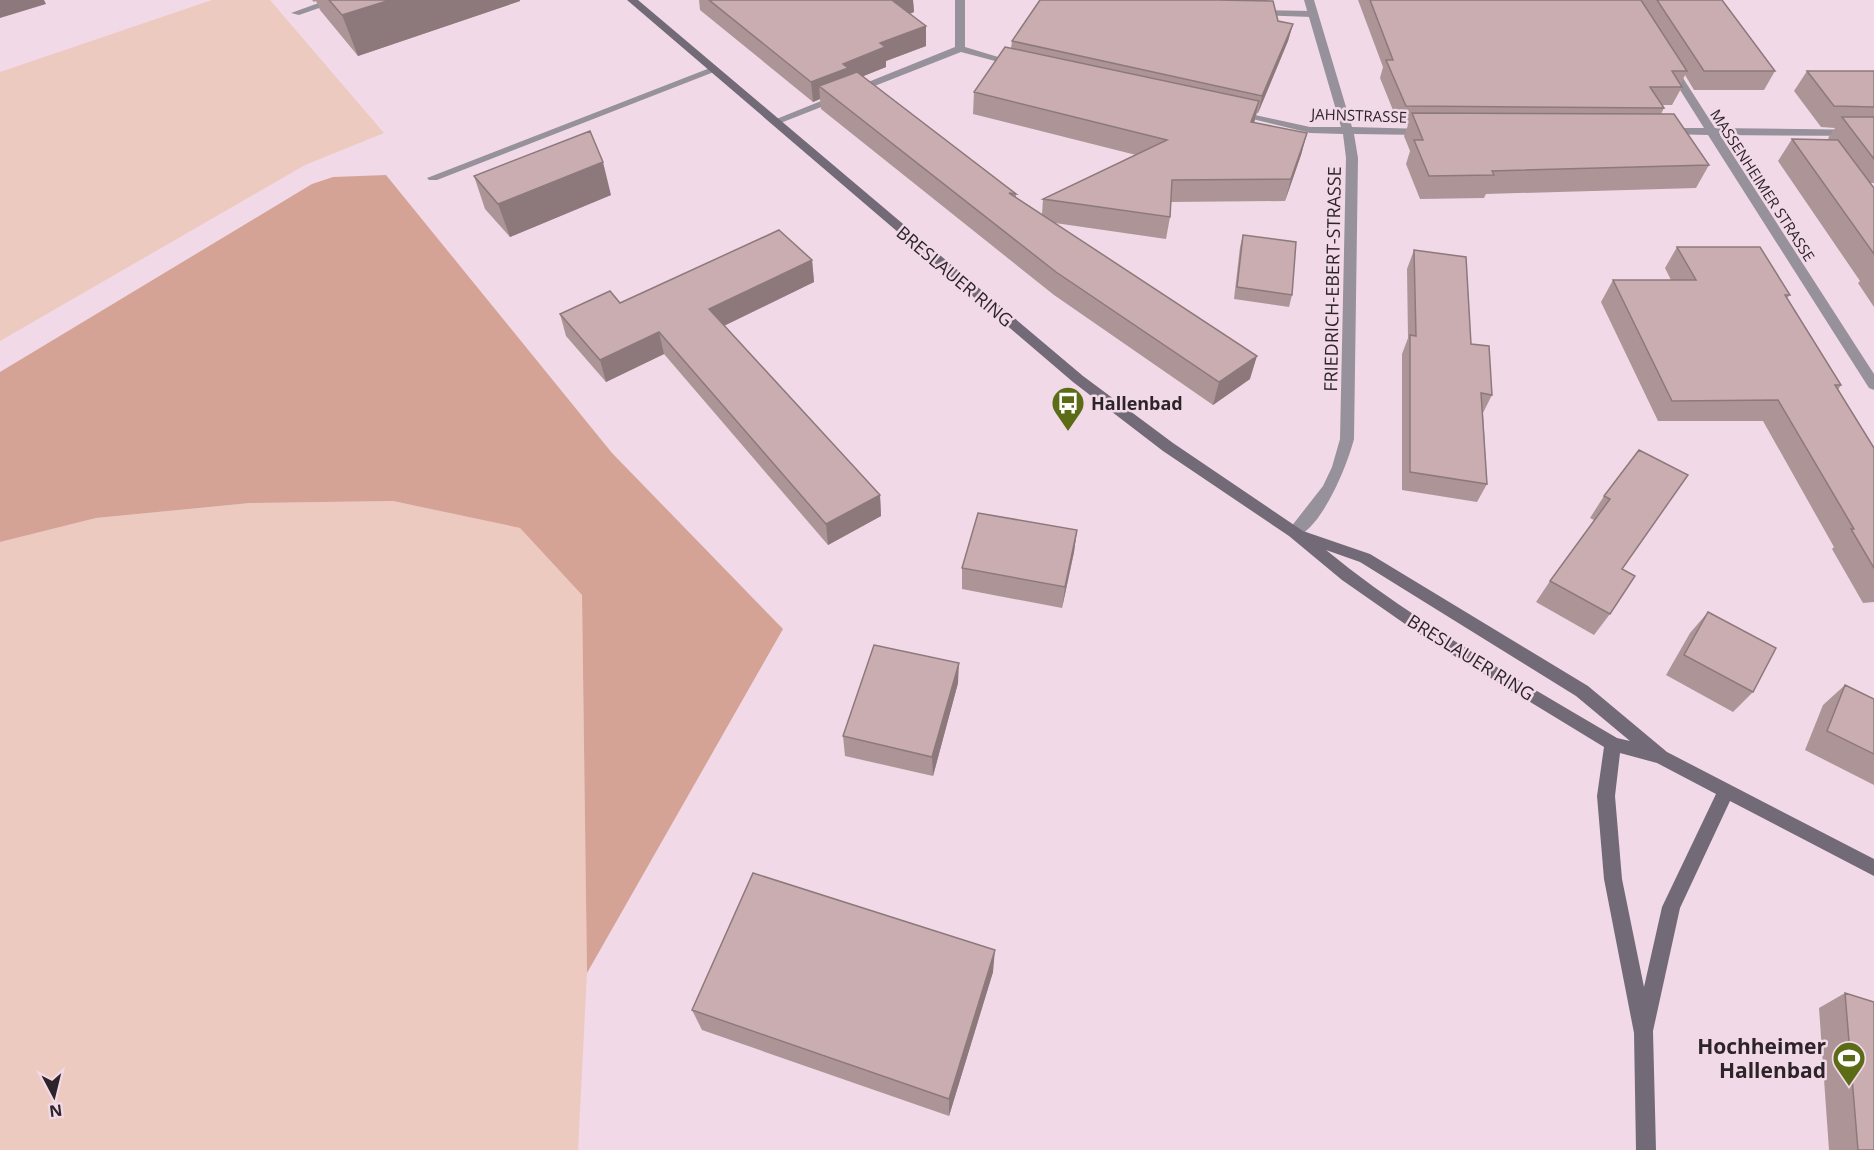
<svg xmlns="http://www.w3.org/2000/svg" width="1874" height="1150" font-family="'Open Sans',sans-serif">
	<rect width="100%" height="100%" fill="#f1d9e7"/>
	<path fill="#edcac0" d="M 212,0 L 270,0 L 384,133 L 305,165 L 0,341 L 0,72 Z
		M 393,501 L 520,528 L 582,595 L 587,973 L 578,1150 L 0,1150 L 0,542 L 96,518 L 250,503 Z"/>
	<path fill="#d4a395" d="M 386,175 L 612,453 L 783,629 L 587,973 L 582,595 L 520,528 L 393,501 L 250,503 L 96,518 L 0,542 L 0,372 L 312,184 L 333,177 Z"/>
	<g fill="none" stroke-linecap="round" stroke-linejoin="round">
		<path fill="#96919a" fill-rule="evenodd" d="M 327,0 L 342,0 L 299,15 L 291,13 Z
			M 1255,10 L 1312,11 L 1317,14 L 1312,17 L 1252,15 L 1250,13 Z
			M 710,68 L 719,70 L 437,180 L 429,180 L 427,178 Z"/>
		<path fill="#96919a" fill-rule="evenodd" d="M 955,0 L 965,0 L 965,47 L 1018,63 L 1018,67 L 961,52 L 778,124 L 769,122 L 955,47 Z
			M 1304,0 L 1314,0 L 1352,127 L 1424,129 L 1429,132 L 1424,135 L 1354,134 L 1358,158 L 1354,439 C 1347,466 1322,529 1294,538 L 1287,532 L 1323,486 L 1332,467 L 1340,439 L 1346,158 L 1343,134 L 1310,133 L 1232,114 L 1237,111 L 1310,127 L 1341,127 Z
			M 1670,63 L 1674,64 L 1715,128 L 1874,130 L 1874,136 L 1720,135 L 1874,374 L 1874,390 L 1869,388 L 1708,135 L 1667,134 L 1662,131 L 1667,128 L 1704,128 L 1665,66 Z"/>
		<path fill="#736a78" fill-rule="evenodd" d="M 627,0 L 638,0 L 1083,376 L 1173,443 L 1303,531 L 1370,554 L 1588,686 L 1667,752 L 1874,859 L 1874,876 L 1730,801 L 1680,908 L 1653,1031 L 1656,1150 L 1636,1150 L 1634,1033 L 1604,879 L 1597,796 L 1604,747 L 1428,640 L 1342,580 L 1289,536 L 1163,451 L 1073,382 ZM 1326,550 L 1360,562 L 1576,696 L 1630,741 L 1617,738 C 1518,679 1415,623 1326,550 ZM 1620,753 L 1657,763 L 1716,794 L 1662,907 L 1644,987 L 1622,879 L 1615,796 Z"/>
	</g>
	<path fill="#ad9597" d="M 312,0 L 520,0 L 520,1 L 358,56 L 320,10 L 316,1 L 314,2 Z
		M 699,0 L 913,0 L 914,12 L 910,14 L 926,46 L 886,61 L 886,67 L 863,76 L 1016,194 L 1016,197 L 1042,214 L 1043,199 L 1136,155 L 973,114 L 974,92 L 1011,48 L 1012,41 L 1040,0 L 1267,0 L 1278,21 L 1293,24 L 1288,41 L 1258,113 L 1257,113 L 1254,123 L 1307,133 L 1301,155 L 1285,201 L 1171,202 L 1170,217 L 1166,239 L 1055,223 L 1250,379 L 1213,405 L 1054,295 L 821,109 L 820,99 L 813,102 L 700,10 Z
		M 1358,0 L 1722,0 L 1775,71 L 1764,90 L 1694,90 L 1685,75 L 1681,84 L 1682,87 L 1672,105 L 1663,105 L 1664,108 L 1661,114 L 1709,165 L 1696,188 L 1486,194 L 1484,198 L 1420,199 L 1406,164 L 1410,151 L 1404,136 L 1408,125 L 1399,125 L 1380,78 L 1383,67 Z
		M 1807,71 L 1874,71 L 1874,183 L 1870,183 L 1874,188 L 1874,307 L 1858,283 L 1860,281 L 1778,161 L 1792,139 L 1830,140 L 1828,138 L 1835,128 L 1821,127 L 1794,91 Z
		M 474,176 L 611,195 L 510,237 L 485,209 Z
		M 1243,235 L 1292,295 L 1289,307 L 1234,299 L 1240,247 Z
		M 1677,247 L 1790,295 L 1787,298 L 1841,385 L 1838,390 L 1874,448 L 1874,602 L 1863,603 L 1832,549 L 1834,547 L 1763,421 L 1658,421 L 1601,302 L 1613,280 L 1671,280 L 1665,268 Z
		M 1414,250 L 1471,344 L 1492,395 L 1483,413 L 1487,484 L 1477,502 L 1402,490 L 1402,354 L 1408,338 L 1407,269 Z
		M 812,260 L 814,282 L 724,326 L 880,495 L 881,516 L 828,545 L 664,354 L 606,382 L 566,336 L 560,314 L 620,303 Z
		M 1639,450 L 1622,569 L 1610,614 L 1594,635 L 1536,602 L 1550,581 L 1594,520 L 1590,518 L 1604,496 Z
		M 1077,530 L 1074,552 L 1062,608 L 962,589 L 962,568 Z
		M 1708,612 L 1753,692 L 1733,712 L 1666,675 L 1690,633 Z
		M 958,683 L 933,776 L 845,756 L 843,736 Z
		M 1845,685 L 1874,699 L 1874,785 L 1805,750 L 1823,705 Z
		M 993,972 L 949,1116 L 702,1030 L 692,1010 Z
		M 1845,993 L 1874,1150 L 1829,1150 L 1819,1008 Z"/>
	<path fill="#8d797b" d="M 0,0 L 44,0 L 46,4 L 0,18 Z
		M 390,0 L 520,0 L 520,1 L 358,56 L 342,15 Z
		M 895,0 L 913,0 L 914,12 L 893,20 L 893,1 Z
		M 1293,24 L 1288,41 L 1258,113 L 1262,96 Z
		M 926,26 L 926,46 L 886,61 L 886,67 L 849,82 L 819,86 L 820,99 L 813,102 L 811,82 L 880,43 Z
		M 1259,101 L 1254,123 L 1251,122 Z
		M 1307,133 L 1301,155 L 1285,201 L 1291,179 Z
		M 603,162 L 611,195 L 510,237 L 498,204 Z
		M 812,260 L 814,282 L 713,331 L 709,309 Z
		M 659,332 L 664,354 L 606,382 L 600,360 Z
		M 1257,356 L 1250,379 L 1213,405 L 1219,382 Z
		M 880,495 L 881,516 L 828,545 L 826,524 Z
		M 1077,530 L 1074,552 L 1062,608 L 1065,587 Z
		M 959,663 L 958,683 L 933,776 L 932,757 Z
		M 995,950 L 993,972 L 949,1116 L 949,1099 Z"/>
	<path fill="#c9adb0" stroke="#8d797b" stroke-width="1.5" d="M 329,0 L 390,0 L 342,15 Z
		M 709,0 L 895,0 L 893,1 L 926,26 L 880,43 L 885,47 L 843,64 L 848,68 L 811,82 Z
		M 1040,0 L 1218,0 L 1273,1 L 1278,21 L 1293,24 L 1262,96 L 1012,41 Z
		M 1370,0 L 1641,0 L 1687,71 L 1672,71 L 1682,87 L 1650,87 L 1664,108 L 1406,106 L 1386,60 L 1393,60 Z
		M 1657,0 L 1722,0 L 1775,71 L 1704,71 Z
		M 1005,47 L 1259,101 L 1251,122 L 1307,133 L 1291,179 L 1172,180 L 1170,217 L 1043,199 L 1167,140 L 974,92 Z
		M 1807,71 L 1874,71 L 1874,107 L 1834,106 Z
		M 857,72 L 1016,194 L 1009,193 L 1257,356 L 1219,382 L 1056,272 L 819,86 Z
		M 1412,113 L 1674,114 L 1709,165 L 1492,171 L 1494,175 L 1429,176 L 1414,140 L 1423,140 Z
		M 1842,117 L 1874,117 L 1874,159 Z
		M 590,131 L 603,162 L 498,204 L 474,176 Z
		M 1792,139 L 1838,140 L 1874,188 L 1874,254 Z
		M 779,230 L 812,260 L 709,309 L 880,495 L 826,524 L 659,332 L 600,360 L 560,314 L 610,291 L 620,303 Z
		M 1243,235 L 1296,242 L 1292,295 L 1237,287 Z
		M 1677,247 L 1760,247 L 1790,295 L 1785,295 L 1841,385 L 1835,385 L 1874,448 L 1874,568 L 1851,529 L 1854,529 L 1778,400 L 1672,401 L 1613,280 L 1696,280 Z
		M 1414,250 L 1466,257 L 1471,344 L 1489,346 L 1492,395 L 1481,393 L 1487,484 L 1410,472 L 1410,335 L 1416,336 Z
		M 1639,450 L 1688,475 L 1622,569 L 1635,576 L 1610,614 L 1550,581 L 1610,499 L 1604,496 Z
		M 978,513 L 1077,530 L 1065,587 L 962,568 Z
		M 1708,612 L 1776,648 L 1753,692 L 1684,655 Z
		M 874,645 L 959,663 L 932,757 L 843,736 Z
		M 1845,685 L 1874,699 L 1874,754 L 1827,731 Z
		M 753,873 L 995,950 L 949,1099 L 692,1010 Z
		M 1845,993 L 1874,1002 L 1874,1150 L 1858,1150 Z"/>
	<defs>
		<symbol id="bus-pin" viewBox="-11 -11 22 30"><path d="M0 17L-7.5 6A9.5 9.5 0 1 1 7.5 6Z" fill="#5c6b16" stroke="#f1d9e7"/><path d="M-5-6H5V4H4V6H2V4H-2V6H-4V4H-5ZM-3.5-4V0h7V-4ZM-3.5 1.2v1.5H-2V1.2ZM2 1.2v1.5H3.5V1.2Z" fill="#fff"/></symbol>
		<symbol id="stadium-pin" viewBox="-11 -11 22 30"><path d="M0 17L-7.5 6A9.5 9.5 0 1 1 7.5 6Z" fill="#5c6b16" stroke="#f1d9e7"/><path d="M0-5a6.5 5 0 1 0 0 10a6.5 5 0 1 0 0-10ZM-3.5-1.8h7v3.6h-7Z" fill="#fff"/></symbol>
	</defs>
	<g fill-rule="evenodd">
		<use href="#bus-pin" x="1049" y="384" width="38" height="52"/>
		<use href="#stadium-pin" x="1830" y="1039" width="38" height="52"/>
	</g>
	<g text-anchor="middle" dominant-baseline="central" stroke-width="5" stroke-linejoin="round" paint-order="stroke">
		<g font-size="15" fill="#2d242a" stroke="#f1d9e7">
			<text transform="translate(1359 115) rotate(2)">JAHNSTRASSE</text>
			<text transform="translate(1763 185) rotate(57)">MASSENHEIMER STRASSE</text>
		</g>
		<g font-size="18" fill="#2d242a" stroke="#f1d9e7">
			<text transform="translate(955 276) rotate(40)">BRESLAUER RING</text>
			<text transform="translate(1332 279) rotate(-89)">FRIEDRICH-EBERT-STRASSE</text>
			<text transform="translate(1471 657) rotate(32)">BRESLAUER RING</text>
		</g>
		<g font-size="18" font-weight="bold" fill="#2d242a" stroke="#f1d9e7" text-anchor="start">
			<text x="1091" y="403">Hallenbad</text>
		</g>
		<g font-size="21" font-weight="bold" fill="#2d242a" stroke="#f1d9e7" text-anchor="end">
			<text x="1826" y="1046">Hochheimer<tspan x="1826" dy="24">Hallenbad</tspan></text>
		</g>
	</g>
	<g transform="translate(54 1096) rotate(173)" stroke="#f1d9e7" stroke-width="4.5" paint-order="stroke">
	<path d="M0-4.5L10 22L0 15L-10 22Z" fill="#2d242a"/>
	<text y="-9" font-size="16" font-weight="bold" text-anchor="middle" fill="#2d242a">N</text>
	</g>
</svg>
